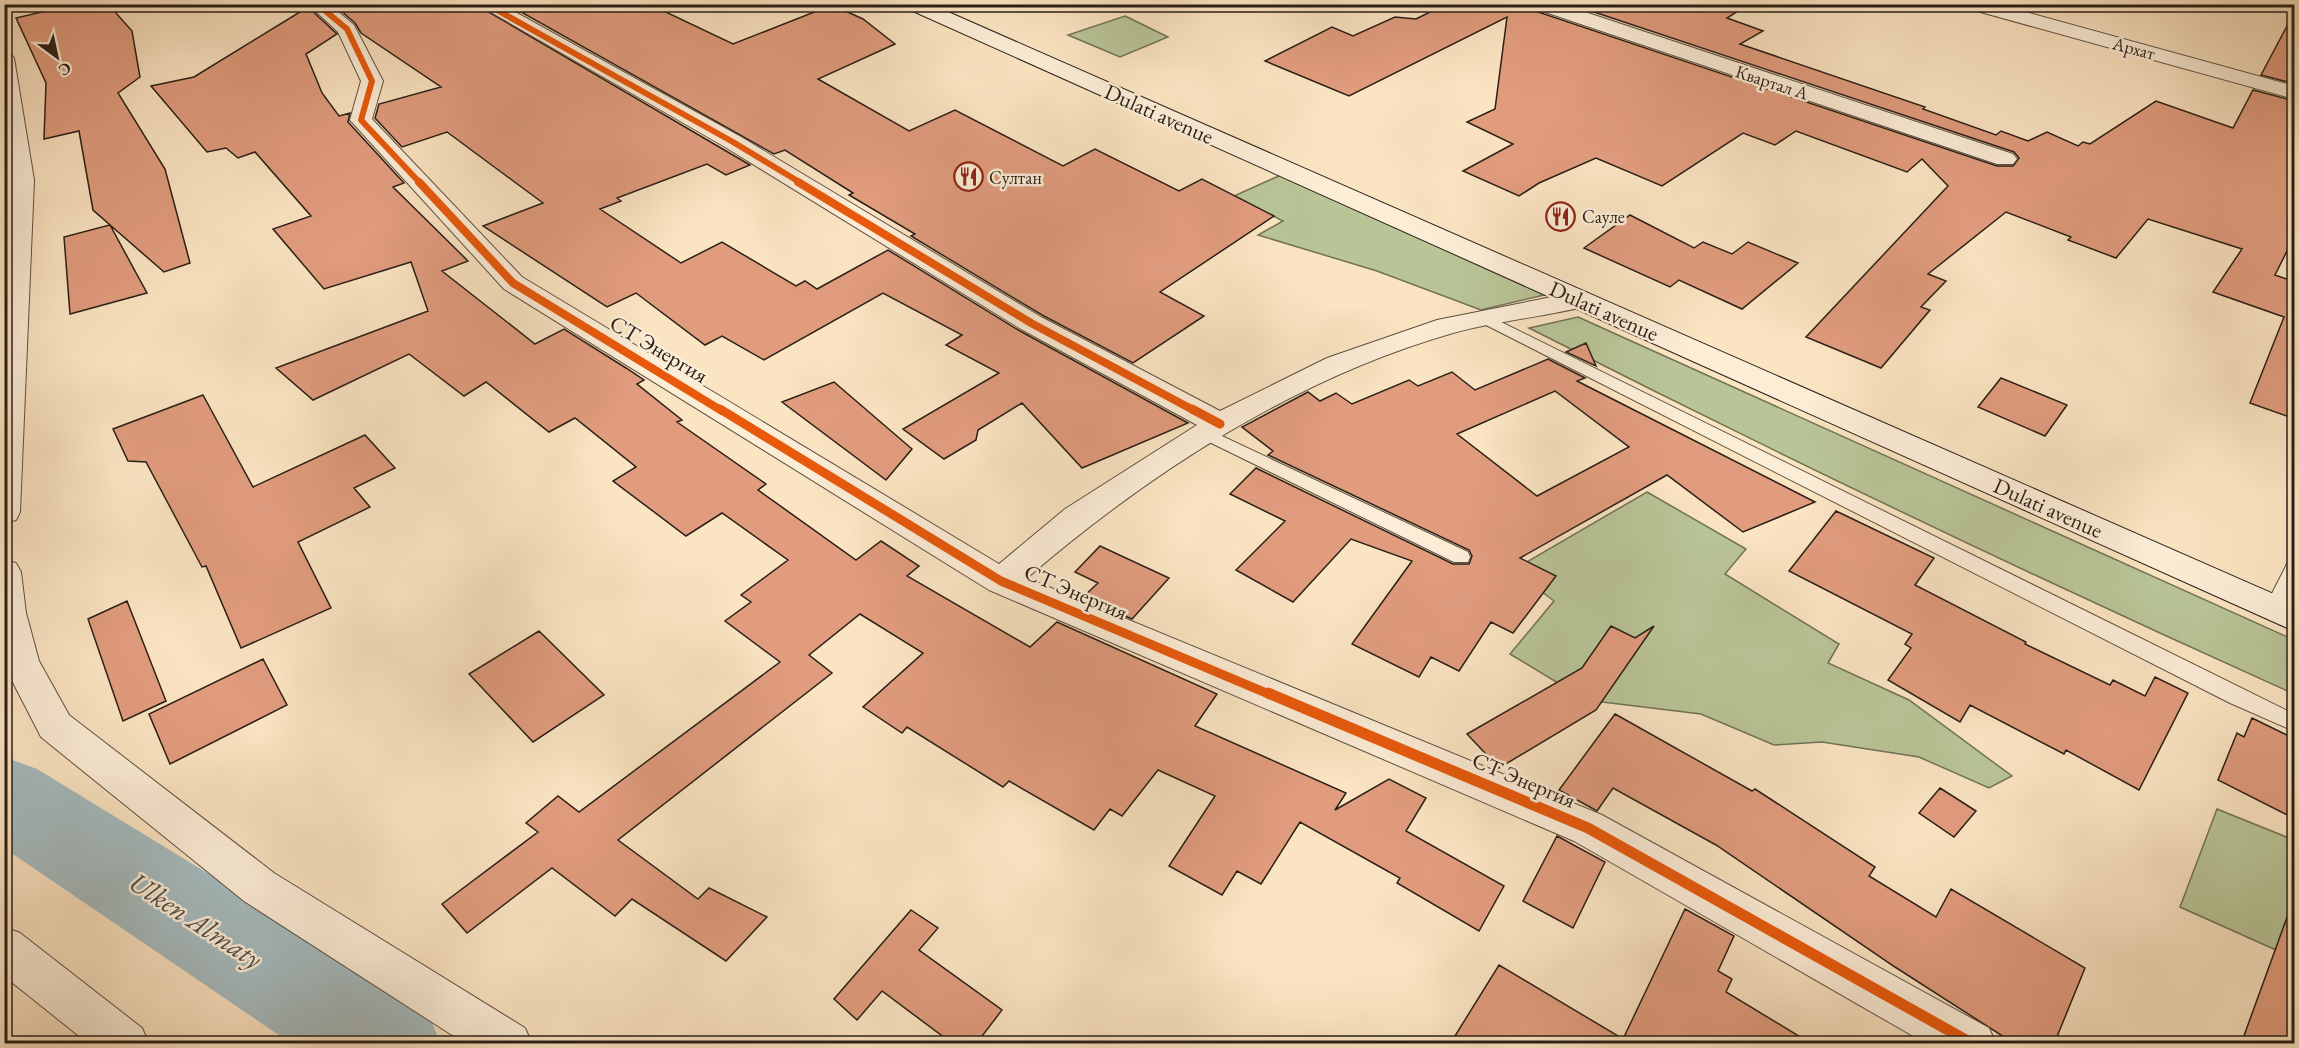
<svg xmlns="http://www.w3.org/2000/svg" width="2299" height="1048" font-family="'EB Garamond',serif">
	<rect width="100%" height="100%" fill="#fbe4c2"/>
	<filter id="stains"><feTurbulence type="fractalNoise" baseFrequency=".00333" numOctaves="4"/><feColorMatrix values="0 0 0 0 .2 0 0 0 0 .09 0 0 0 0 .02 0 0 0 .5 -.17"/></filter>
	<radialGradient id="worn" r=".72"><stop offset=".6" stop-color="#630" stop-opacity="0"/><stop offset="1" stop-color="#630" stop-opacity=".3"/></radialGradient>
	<path fill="#b9c597" stroke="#717256" stroke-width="1.5" d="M 1125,16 L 1168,37 L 1120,57 L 1068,35 Z
		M 1283,174 L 1544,295 L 1481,310 L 1377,271 L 1258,235 L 1283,221 L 1234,196 Z
		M 1578,317 L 2294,640 L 2294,694 C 2036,578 1781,456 1529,328 Z
		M 1647,492 L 1746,549 L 1725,574 L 1839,644 L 1828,663 L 1909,700 L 2012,776 L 1989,788 L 1919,757 L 1822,742 L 1774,745 L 1701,714 L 1586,700 L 1510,654 L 1554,601 L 1513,570 Z
		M 2217,809 L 2294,840 L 2294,958 L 2180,907 Z"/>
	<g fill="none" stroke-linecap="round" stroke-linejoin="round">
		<path fill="#a5bbbf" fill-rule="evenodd" d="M 4,757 L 37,769 L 425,1006 L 441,1044 L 292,1044 L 4,848 Z"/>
	</g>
	<path fill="#e19c7e" stroke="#291f16" stroke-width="1.5" fill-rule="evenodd" d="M 76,4 L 108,4 L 132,31 L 140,77 L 118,93 L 165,169 L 190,263 L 164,272 L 110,225 L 147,293 L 70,314 L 64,237 L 110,225 L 93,210 L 79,131 L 44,139 L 46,83 L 16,18 Z
		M 333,4 L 475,4 L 750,165 L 726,175 L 707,164 L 617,198 L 621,201 L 600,209 L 681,263 L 722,242 L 796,286 L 805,281 L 817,289 L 888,250 L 1020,331 L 1188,423 L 1082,468 L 1022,403 L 978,430 L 976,440 L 944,459 L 903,429 L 999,373 L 946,345 L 962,335 L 883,293 L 764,360 L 722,336 L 705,345 L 636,293 L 607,307 L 483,226 L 543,203 L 447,132 L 402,147 L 375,118 L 379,104 L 441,87 L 361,33 L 355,23 Z
		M 507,4 L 649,4 L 733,44 L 832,5 L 863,19 L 895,44 L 818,79 L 909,131 L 955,110 L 1063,166 L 1095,149 L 1179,191 L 1202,179 L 1274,216 L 1160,292 L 1204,316 L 1133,363 L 1042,315 L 911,236 L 915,234 L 849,195 L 853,193 L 785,150 L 774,154 Z
		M 1446,4 L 1529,4 L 1532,10 L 1997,166 L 2013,166 L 2019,158 L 2014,152 L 1570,4 L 1749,4 L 1727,18 L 1763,31 L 1740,44 L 1925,107 L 1923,109 L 1996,135 L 2001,131 L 2028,141 L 2047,132 L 2078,146 L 2083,142 L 2090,144 L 2156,101 L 2233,128 L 2253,90 L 2295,101 L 2295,235 L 2275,275 L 2295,282 L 2295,419 L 2250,403 L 2284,317 L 2213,292 L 2242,249 L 2148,219 L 2116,258 L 2068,240 L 2071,237 L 2006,212 L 1928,274 L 1946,281 L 1921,307 L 1930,310 L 1881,368 L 1806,337 L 1948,186 L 1922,159 L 1907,172 L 1796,131 L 1775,145 L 1743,133 L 1662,186 L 1596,158 L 1539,183 L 1519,196 L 1463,171 L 1513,144 L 1467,122 L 1495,109 L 1507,17 L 1349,96 L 1265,61 L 1332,27 L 1353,36 L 1395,17 L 1416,19 Z
		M 308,7 L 337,34 L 306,54 L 322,93 L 339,116 L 350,113 L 348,122 L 404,183 L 393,187 L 468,261 L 442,271 L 535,344 L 564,329 L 626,368 L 644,380 L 637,384 L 682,420 L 677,422 L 766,484 L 758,490 L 856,560 L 881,541 L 919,566 L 907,576 L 1030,647 L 1057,622 L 1217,694 L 1195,726 L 1346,793 L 1335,810 L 1389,779 L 1426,798 L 1406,831 L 1504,886 L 1479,931 L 1397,883 L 1400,878 L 1300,822 L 1261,884 L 1237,871 L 1222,895 L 1169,866 L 1215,796 L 1158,770 L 1122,816 L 1110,809 L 1094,830 L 1009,781 L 1003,787 L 907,727 L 902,733 L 863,707 L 923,653 L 860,614 L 809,655 L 832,673 L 618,840 L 698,899 L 709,888 L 767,917 L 726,961 L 632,899 L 615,916 L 552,868 L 467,933 L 442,904 L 538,832 L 526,823 L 558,796 L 579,812 L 780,662 L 725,621 L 751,602 L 741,595 L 788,560 L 722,513 L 686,536 L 613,481 L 636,467 L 575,418 L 549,432 L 486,382 L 464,396 L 409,354 L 313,400 L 276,368 L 428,311 L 411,262 L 324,289 L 273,229 L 311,216 L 255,152 L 238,158 L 226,148 L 207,152 L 151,86 L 194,77 Z
		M 2295,11 L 2295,84 L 2261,75 Z
		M 1630,215 L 1694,248 L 1703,242 L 1732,254 L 1748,242 L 1798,263 L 1742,309 L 1679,280 L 1670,287 L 1584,248 Z
		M 1586,343 L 1596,366 L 1566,352 Z
		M 1548,359 L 1585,378 L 1577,381 L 1815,502 L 1743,532 L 1667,475 L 1520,558 L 1556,576 L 1513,633 L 1491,622 L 1459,671 L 1431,657 L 1419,677 L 1352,644 L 1412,561 L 1351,539 L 1293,602 L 1236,570 L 1285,521 L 1230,494 L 1256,468 L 1453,564 L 1469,564 L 1472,556 L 1469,550 L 1268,455 L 1273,451 L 1242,427 L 1308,392 L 1320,401 L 1336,393 L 1352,404 L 1409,380 L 1418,386 L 1452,372 L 1475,390 ZM 1555,391 L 1629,447 L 1537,496 L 1457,434 Z
		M 2001,378 L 2067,405 L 2045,436 L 1978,407 Z
		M 834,382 L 912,449 L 886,480 L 782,402 Z
		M 203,395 L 253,487 L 365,435 L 395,468 L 354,488 L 370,507 L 298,542 L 331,608 L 241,648 L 206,566 L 202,567 L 146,462 L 128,461 L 113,429 Z
		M 1836,511 L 1934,558 L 1915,585 L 2026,642 L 2025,644 L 2110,685 L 2113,680 L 2145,696 L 2155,677 L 2188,693 L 2139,790 L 2066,750 L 2064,754 L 1970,705 L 1960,722 L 1888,680 L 1911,648 L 1905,644 L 1912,634 L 1789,571 Z
		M 1100,546 L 1169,578 L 1132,619 L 1082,598 L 1098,583 L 1075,572 Z
		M 127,601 L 166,701 L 123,721 L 88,619 Z
		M 1611,626 L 1635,638 L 1654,626 L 1596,710 L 1499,768 L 1467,734 L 1582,668 Z
		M 539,631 L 604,695 L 533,742 L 469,674 Z
		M 263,659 L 287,705 L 170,764 L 149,714 Z
		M 1615,714 L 1752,791 L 1755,789 L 1875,867 L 1869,876 L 1936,917 L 1951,889 L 2085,968 L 2054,1044 L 2015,1044 L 1895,967 L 1716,845 L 1613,788 L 1597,811 L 1559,790 Z
		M 2252,718 L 2295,739 L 2295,819 L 2218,780 L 2237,733 L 2244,737 Z
		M 1940,788 L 1976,811 L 1954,837 L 1919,813 Z
		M 1557,836 L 1605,862 L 1573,928 L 1523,901 Z
		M 1685,909 L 1734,936 L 1718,971 L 1732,979 L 1726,992 L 1812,1044 L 1450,1044 L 1499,965 L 1623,1039 Z
		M 2290,909 L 2295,909 L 2295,1044 L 2241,1044 Z
		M 911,910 L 938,928 L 919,950 L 1002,1010 L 976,1044 L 953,1044 L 882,991 L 857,1020 L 834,999 Z"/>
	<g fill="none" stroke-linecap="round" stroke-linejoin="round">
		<defs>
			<path id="lane" d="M 1485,314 L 2294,714 L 2294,731 L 2230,703 L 1480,322 L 1477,319 Z
				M 1205,428 L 1468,552 L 1470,557 L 1468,562 L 1454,562 L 1199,437 L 1197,433 L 1199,429 Z
				M 2294,561 C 2296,582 2291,596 2281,614 L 2274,616 L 2267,614 L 2264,609 L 2285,568 L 2287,563 Z"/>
			<path id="street" d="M 308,4 L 329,4 L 354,25 L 383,81 L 372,119 L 522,277 L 999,564 L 1065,509 L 1197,425 L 1021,329 L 725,147 L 477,4 L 501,4 L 741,137 L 1041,317 L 1220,411 L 1327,358 L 1437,320 L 1577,292 L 1587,294 L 1591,300 L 1587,306 C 1543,317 1497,321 1453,333 C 1296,378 1150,472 1027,578 L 1602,815 L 1989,1028 L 1996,1044 L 1927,1044 L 1574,841 L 989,590 L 504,289 L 350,120 L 361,81 L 338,32 Z
				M 1531,4 L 1561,4 L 2013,154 L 2017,159 L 2013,164 L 1997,164 L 1533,8 Z
				M 1964,4 L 1997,4 L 2294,86 L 2294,99 L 1966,8 Z
				M 4,52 L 11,54 L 14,58 L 34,180 L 20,512 L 16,520 L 4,523 L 4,262 L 10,180 L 4,139 Z
				M 4,560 L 16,563 L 21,572 L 26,613 L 39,661 L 69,715 L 274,873 L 525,1028 L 532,1044 L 466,1044 L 244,901 L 41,737 L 4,665 Z
				M 4,927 L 20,933 L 142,1028 L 149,1044 L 89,1044 L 4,976 Z"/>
			<path id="secondary" d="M 904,4 L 930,4 L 2294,603 L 2294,631 L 906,8 Z"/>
		</defs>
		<use href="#lane" stroke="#5e5041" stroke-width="2"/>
		<use href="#street" stroke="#5e5041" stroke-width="2"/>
		<use href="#secondary" stroke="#291f16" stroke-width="2"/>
		<use href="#lane" fill="#fcedd7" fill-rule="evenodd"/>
		<use href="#street" fill="#fcedd7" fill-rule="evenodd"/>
		<use href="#secondary" fill="#fcedd7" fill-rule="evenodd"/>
		<defs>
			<path id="cycleway-far3" d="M 317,4 L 347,29 L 372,81 L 361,120 L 420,183
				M 486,4 L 733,142 L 801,183"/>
			<path id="cycleway-far2" d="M 419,182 L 513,283 L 722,411
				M 798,182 L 1031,323 L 1195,411"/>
			<path id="cycleway-far1" d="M 720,409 L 1001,581 L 1271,695
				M 1192,409 L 1220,424"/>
			<path id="cycleway" d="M 1268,693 L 1588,828 L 1973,1044"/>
		</defs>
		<use href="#cycleway-far3" stroke="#fcedd7" stroke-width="8"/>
		<use href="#cycleway-far2" stroke="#fcedd7" stroke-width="10"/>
		<use href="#cycleway-far1" stroke="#fcedd7" stroke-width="13"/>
		<use href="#cycleway" stroke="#fcedd7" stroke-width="15"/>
		<use href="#cycleway-far3" stroke="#e8590c" stroke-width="6"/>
		<use href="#cycleway-far2" stroke="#e8590c" stroke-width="8"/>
		<use href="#cycleway-far1" stroke="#e8590c" stroke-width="9"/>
		<use href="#cycleway" stroke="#e8590c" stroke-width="11"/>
	</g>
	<defs>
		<symbol id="restaurant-ring" viewBox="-11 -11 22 22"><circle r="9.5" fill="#fcedd7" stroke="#8f2418" stroke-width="1.5"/><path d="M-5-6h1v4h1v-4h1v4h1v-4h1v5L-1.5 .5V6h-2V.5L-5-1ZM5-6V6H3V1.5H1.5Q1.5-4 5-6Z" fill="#8f2418"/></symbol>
	</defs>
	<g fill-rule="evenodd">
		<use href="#restaurant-ring" x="952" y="160" width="33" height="33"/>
		<use href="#restaurant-ring" x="1544" y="200" width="33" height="33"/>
	</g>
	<g text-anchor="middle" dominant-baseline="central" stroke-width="5" stroke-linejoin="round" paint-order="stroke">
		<g font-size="18" fill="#291f16" stroke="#fcedd7">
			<text transform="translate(2134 48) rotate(15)">Архат</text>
			<text transform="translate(1772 82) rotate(18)">Квартал А</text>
		</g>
		<g font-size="18" fill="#291f16" stroke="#fcedd7" text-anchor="start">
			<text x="989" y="177">Султан</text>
			<text x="1582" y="216">Сауле</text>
		</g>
		<g font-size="22" fill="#291f16" stroke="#fcedd7">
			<text transform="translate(1159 114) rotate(24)">Dulati avenue</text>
			<text transform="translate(1604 311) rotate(24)">Dulati avenue</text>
			<text transform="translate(659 349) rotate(31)">СТ Энергия</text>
			<text transform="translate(2048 508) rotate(24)">Dulati avenue</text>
			<text transform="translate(1076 592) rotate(23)">СТ Энергия</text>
			<text transform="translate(1524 780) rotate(23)">СТ Энергия</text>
		</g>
		<g font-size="28" font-style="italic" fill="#4e4e49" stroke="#fcedd7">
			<text transform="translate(196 920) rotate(33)">Ulken Almaty</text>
		</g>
	</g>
	<rect width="2299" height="1048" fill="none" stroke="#fbe4c2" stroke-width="24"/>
	<rect x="6" y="6" width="2287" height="1036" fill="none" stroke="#291f16" stroke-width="3"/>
	<rect x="12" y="12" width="2275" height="1024" fill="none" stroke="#291f16" stroke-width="1.5"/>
	<g transform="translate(57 57) rotate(147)" stroke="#fcedd7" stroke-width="4.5" paint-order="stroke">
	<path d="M0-4.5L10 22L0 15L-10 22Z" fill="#291f16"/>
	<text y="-9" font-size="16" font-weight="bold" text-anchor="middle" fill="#291f16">С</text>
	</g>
	<rect width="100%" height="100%" filter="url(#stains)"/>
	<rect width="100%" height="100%" fill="url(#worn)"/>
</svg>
